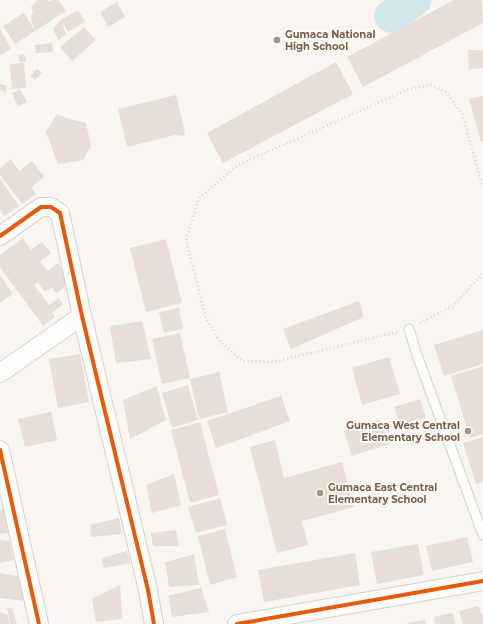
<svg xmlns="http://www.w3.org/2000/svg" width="483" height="624" font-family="Montserrat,sans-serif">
	<rect width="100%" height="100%" fill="#f9f5f0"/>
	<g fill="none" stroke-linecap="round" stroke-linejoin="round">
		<path stroke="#d0e8ea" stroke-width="33" d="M 391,16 L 415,0"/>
	</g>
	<path fill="#e6ded7" d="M 37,0 L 47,0 L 49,2 L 52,0 L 58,0 L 66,11 L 35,31 L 15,44 L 3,26 L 24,13 L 35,31 L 31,18 L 33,11 L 31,7 Z
		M 454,0 L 482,0 L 483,23 L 363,87 L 347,57 Z
		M 117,2 L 125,17 L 108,27 L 100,12 Z
		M 78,10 L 85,22 L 68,32 L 61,20 Z
		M 61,20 L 66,34 L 58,40 L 53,29 Z
		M 84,27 L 96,40 L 72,61 L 60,47 Z
		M 0,29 L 11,49 L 0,55 Z
		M 52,43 L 53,52 L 36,53 L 35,45 Z
		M 468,50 L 483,50 L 483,68 L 469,69 Z
		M 24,54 L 26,61 L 20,63 L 18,55 Z
		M 336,62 L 353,94 L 223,163 L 207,133 Z
		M 24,63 L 26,88 L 12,89 L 10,64 Z
		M 37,69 L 42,73 L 35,80 L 30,76 Z
		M 0,84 L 7,86 L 6,92 L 0,90 Z
		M 20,89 L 27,102 L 18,106 L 12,93 Z
		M 176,95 L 185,132 L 184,133 L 185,136 L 175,135 L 127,147 L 118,109 Z
		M 483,96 L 483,141 L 481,142 L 469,99 Z
		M 57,114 L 69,119 L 86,123 L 91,146 L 83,160 L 58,164 L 46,132 Z
		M 11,159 L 19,171 L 32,161 L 44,177 L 31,187 L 36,194 L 22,204 L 0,175 L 0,168 Z
		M 0,178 L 19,206 L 4,216 L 0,209 Z
		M 23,238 L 31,250 L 42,242 L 51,253 L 40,261 L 47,271 L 58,263 L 72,282 L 56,293 L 52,287 L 45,292 L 38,282 L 34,285 L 49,305 L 59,298 L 63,304 L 52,313 L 55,317 L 43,326 L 0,267 L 0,255 Z
		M 166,239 L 182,303 L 146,312 L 130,248 Z
		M 0,275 L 13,294 L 0,303 Z
		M 359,301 L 364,317 L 291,349 L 283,329 Z
		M 179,308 L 183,329 L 164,333 L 159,312 Z
		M 142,321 L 151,359 L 116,363 L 110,326 Z
		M 483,330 L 483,364 L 444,376 L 434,345 Z
		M 180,333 L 190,378 L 162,384 L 152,339 Z
		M 80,354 L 89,402 L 58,408 L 49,359 Z
		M 389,357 L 400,394 L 362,405 L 352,368 Z
		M 483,366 L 483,434 L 470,438 L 451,376 Z
		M 219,372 L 228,412 L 199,419 L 190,379 Z
		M 188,385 L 198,420 L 172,428 L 162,393 Z
		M 157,386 L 166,420 L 130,439 L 123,400 Z
		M 281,396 L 290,421 L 216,448 L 207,421 Z
		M 420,399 L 426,418 L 400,426 L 394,407 Z
		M 51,412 L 57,440 L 25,447 L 18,419 Z
		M 380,419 L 389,444 L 352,456 L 344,431 Z
		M 200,422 L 219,495 L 190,503 L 171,430 Z
		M 483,437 L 483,482 L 476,484 L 463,443 Z
		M 275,440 L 284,478 L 342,462 L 354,507 L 302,521 L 308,545 L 277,553 L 250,447 Z
		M 174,474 L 181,505 L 152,513 L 146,485 Z
		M 220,498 L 227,525 L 196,533 L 188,507 Z
		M 5,508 L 8,533 L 0,534 L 0,510 Z
		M 119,518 L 122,534 L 91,537 L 90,525 Z
		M 225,529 L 237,577 L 210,585 L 198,536 Z
		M 176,530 L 179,546 L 153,546 L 151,533 Z
		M 467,537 L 473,562 L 432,571 L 426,546 Z
		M 0,540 L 9,541 L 14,560 L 0,563 Z
		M 418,544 L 424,575 L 377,584 L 371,552 Z
		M 127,551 L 131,563 L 104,568 L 102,558 Z
		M 355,553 L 360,585 L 264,602 L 258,570 Z
		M 194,554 L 199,585 L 169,587 L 166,566 L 163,563 Z
		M 0,573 L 22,577 L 25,601 L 0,598 Z
		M 120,585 L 122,619 L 96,622 L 92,599 Z
		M 201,588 L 209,612 L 172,617 L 169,598 L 167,596 Z
		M 478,606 L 483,617 L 483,624 L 463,624 L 459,611 Z
		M 7,607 L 12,609 L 17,624 L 10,624 Z
		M 0,612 L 8,615 L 9,624 L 0,624 Z
		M 453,613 L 455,624 L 435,624 L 434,617 Z
		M 425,620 L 426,624 L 407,624 L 407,623 Z"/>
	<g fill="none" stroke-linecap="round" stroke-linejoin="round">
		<defs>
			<path id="lane" d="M 409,329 L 417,355 L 483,535"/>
			<path id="street" d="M 0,236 L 41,207 L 51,207 L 60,213 L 82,316 L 148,590 L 154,624
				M 0,373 L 82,316
				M 0,450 L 39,624
				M 237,624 L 483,581"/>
		</defs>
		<use href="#lane" stroke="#d7d1cb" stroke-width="11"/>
		<use href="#street" stroke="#d7d1cb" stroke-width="20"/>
		<path stroke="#dcd5d0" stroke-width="2.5" stroke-dasharray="1 3" stroke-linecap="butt" d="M 420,323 L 453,306 L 483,273
			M 397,332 L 274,362 L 243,361 L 220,342 L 206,318 L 186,240 L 199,198 L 238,165 L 409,89 L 431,85 L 447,93 L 463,115 L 483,189"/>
		<use href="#lane" stroke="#fefefd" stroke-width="9"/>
		<use href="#street" stroke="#fefefd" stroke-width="18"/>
		<defs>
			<path id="cycleway" d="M 0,236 L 41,207 L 51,207 L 60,213 L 82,316 L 148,590 L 154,624
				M 0,450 L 39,624
				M 237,624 L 483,581"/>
		</defs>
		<use href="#cycleway" stroke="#fffaf3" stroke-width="6"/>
		<use href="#cycleway" stroke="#e8590c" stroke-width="4"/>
	</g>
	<g fill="#a69286" stroke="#fffaf3" stroke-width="1.5">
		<circle cx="277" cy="40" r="4"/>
		<circle cx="468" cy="431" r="4"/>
		<circle cx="320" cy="493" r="4"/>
	</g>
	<g text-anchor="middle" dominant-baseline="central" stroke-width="3.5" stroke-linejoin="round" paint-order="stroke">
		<g font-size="10" font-weight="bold" fill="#7a5c4d" stroke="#fffaf3" text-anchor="start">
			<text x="285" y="34">Gumaca National<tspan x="285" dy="12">High School</tspan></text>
			<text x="460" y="425" text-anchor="end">Gumaca West Central<tspan x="460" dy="12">Elementary School</tspan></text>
			<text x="328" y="487">Gumaca East Central<tspan x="328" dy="12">Elementary School</tspan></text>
		</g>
	</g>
</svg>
